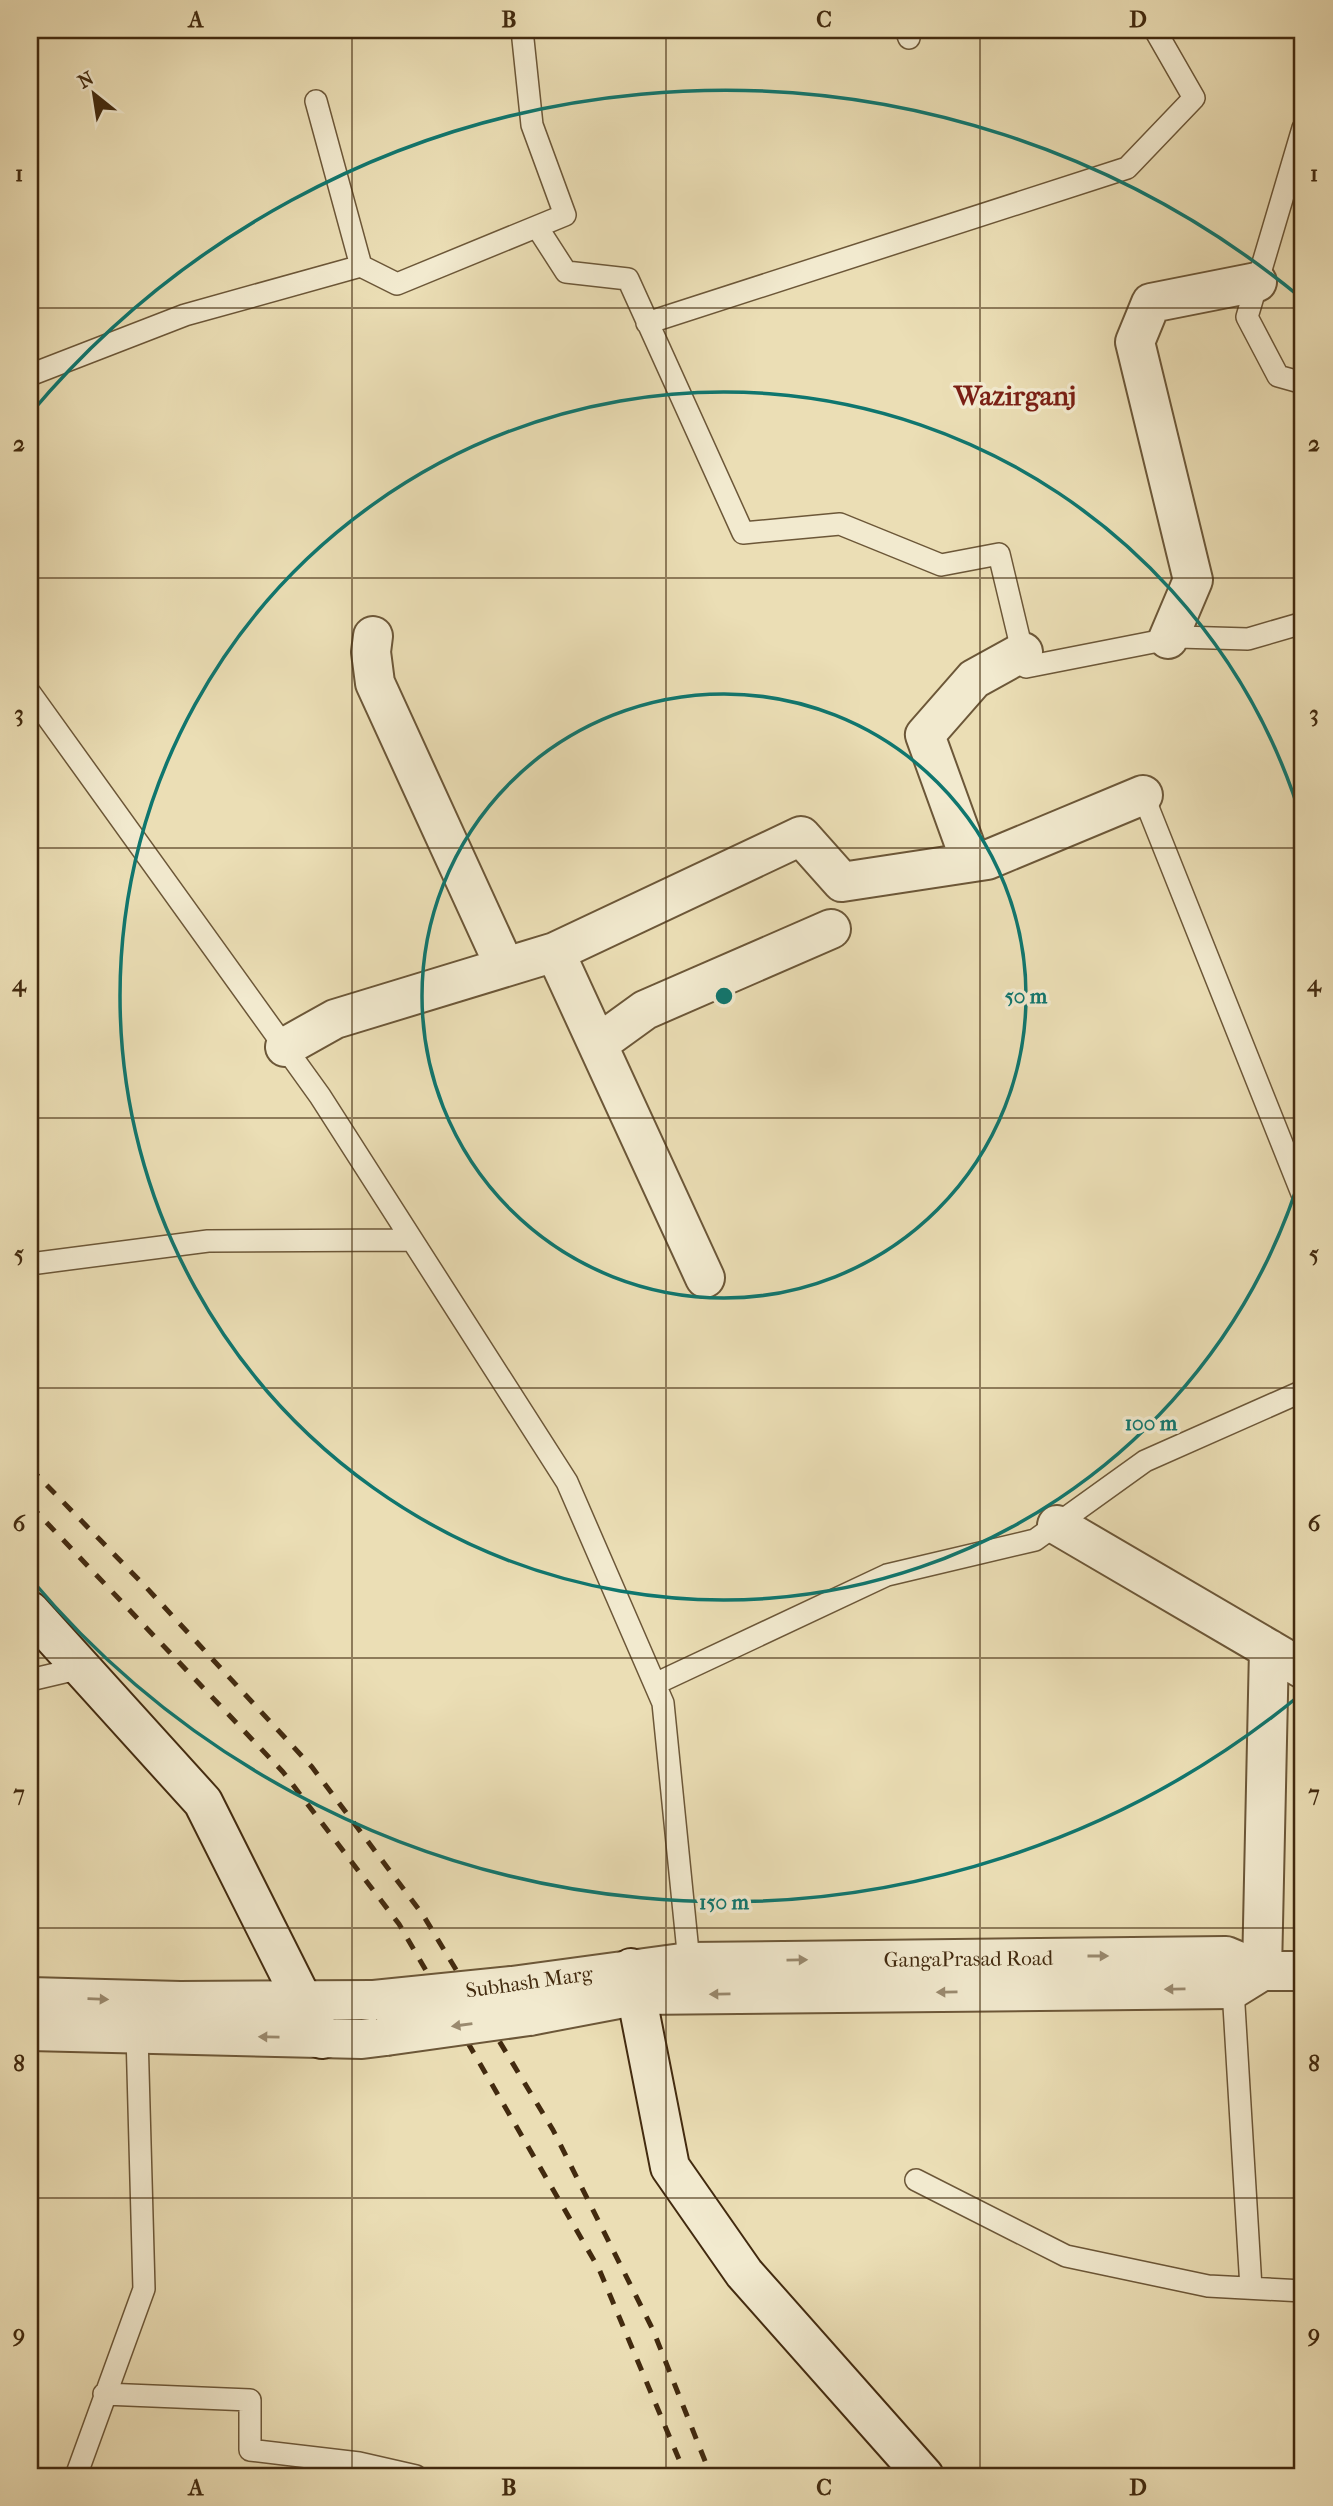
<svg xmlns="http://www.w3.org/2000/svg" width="1333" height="2506" font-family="'IM FELL French Canon',serif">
	<rect width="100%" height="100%" fill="#ebdeb5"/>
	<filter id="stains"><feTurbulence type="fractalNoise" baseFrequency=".00286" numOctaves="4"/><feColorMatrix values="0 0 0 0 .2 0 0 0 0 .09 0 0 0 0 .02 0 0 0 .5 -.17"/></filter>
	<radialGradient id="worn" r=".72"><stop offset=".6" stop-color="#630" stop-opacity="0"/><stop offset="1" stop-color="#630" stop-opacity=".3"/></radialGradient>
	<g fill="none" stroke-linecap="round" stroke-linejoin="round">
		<defs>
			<path id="service" d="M 906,30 L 909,38
				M 316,101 L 361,266
				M 1303,128 L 1247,317 L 1278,376 L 1303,383
				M 537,227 L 566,272 L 628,279 L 743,533 L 840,524 L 941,565 L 999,554 L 1026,667 L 1179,637 L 1248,639 L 1303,623
				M 647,323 L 1127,168 L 1194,98 L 1155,30
				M 30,375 L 185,315 L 361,266 L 397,284 L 565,215 L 532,125 L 522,30
				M 30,693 L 320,1096 L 567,1482 L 663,1703 L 689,1962
				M 1143,795 L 1303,1196
				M 30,1264 L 208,1241 L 412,1240
				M 30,1680 L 81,1668
				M 655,1684 L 887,1575 L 1035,1540 L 1145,1461 L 1303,1391
				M 1233,1989 L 1251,2288
				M 916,2180 L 1066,2256 L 1208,2286 L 1303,2291
				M 104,2394 L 250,2400 L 250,2450 L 359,2463 L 416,2476
				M 76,2476 L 144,2289 L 137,2034"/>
			<path id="minor" d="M 373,636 L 371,652 L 375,683 L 505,967
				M 1168,639 L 1193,580 L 1135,342 L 1151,303 L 1257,282
				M 971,862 L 925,735 L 974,679 L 1023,652
				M 555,952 L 705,1278
				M 598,1044 L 645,1010 L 831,929
				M 285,1047 L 335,1019 L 555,952 L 801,836 L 842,882 L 987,860 L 1143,795
				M 1057,1525 L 1303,1669
				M 1262,1971 L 1269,1649"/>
			<g id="tertiary">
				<path id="s1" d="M 512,1986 L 689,1962 L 1226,1956 L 1262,1971 L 1303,1971"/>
				<path d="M 30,1997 L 180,2001 L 374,2000"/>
				<path d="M 529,2016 L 639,1995 L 1233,1989 L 1262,1971"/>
				<path d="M 30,2031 L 362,2039 L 386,2036"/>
			</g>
			<path id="secondary" d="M 30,1611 L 203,1802 L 322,2039
				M 631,1968 L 670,2167 L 744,2273 L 924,2476"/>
		</defs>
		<use href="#service" stroke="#6c5738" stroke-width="24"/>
		<use href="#minor" stroke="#6c5738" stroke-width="42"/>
		<use href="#tertiary" stroke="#6c5738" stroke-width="42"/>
		<use href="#secondary" stroke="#422a0f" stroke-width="42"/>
		<use href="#service" stroke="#f2eacf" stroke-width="21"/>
		<use href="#minor" stroke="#f2eacf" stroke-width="38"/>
		<use href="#tertiary" stroke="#f2eacf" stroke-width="38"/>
		<use href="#secondary" stroke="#f2eacf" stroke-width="38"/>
		<path stroke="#422a0f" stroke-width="5" stroke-dasharray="12 12" stroke-linecap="butt" d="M 30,1468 L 144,1585 L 312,1767 L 423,1915 L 553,2130 L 653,2330 L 711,2476
			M 30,1505 L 283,1772 L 399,1924 L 599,2269 L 686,2476"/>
		<defs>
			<path id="tertiary-bridge" d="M 374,2000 L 512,1986
				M 386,2036 L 529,2016"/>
		</defs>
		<use href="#tertiary-bridge" stroke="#6c5738" stroke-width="42" stroke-linecap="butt"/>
		<use href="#tertiary-bridge" stroke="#f2eacf" stroke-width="38"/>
	</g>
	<defs><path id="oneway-solid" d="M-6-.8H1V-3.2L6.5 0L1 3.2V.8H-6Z" transform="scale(1.75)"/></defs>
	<g fill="#9a8a6f">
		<use href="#oneway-solid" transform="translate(1098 1956)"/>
		<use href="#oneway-solid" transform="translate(797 1960) rotate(-1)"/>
		<use href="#oneway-solid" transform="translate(1175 1989) rotate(179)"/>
		<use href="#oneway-solid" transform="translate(947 1992) rotate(179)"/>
		<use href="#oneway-solid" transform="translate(720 1994) rotate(179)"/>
		<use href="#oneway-solid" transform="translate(98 1999) rotate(2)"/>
		<use href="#oneway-solid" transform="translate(462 2025) rotate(172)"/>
		<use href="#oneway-solid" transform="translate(269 2037) rotate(-179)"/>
	</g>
	<path fill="none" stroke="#422a0f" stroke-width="2" stroke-opacity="0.55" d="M 352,30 L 352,2476M 666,30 L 666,2476M 980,30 L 980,2476M 30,308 L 1303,308M 30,578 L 1303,578M 30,848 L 1303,848M 30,1118 L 1303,1118M 30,1388 L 1303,1388M 30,1658 L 1303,1658M 30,1928 L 1303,1928M 30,2198 L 1303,2198"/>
	<g fill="none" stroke="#0f766e" stroke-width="3.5">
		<circle cx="724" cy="996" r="302"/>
		<path d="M1303 1168A604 604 0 1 1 1303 824"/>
		<path d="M1300 1695A906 906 0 0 1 30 1578M30 414A906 906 0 0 1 1300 297"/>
	</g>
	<g text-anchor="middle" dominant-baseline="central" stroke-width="7" stroke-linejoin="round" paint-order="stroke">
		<g font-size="21" fill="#422a0f" stroke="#f2eacf">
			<text stroke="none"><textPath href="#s1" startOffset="458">GangaPrasad Road</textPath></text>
			<text transform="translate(529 1982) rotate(-8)">Subhash Marg</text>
		</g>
		<g font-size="28" font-weight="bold" fill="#7a1f14" stroke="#f2eacf">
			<text x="1015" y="395">Wazirganj</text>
		</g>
	</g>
	<circle cx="724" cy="996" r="10" fill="#0f766e" stroke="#f2eacf" stroke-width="3.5"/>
	<g font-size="21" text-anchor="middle" font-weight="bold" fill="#0f766e" stroke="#f2eacf" stroke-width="7" stroke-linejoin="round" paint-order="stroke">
		<text x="1026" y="1003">50 m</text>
		<text x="1151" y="1430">100 m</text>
		<text x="724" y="1909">150 m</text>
	</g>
	<rect width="1333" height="2506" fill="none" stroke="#ebdeb5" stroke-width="77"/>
	<g transform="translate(94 94) rotate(330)" stroke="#f2eacf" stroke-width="5" paint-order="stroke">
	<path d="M0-5L12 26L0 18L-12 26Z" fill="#422a0f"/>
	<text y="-10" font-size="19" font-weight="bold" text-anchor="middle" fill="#422a0f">N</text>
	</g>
	<rect x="38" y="38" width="1256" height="2430" fill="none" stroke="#422a0f" stroke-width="2.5"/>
	<g font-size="23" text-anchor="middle" font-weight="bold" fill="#422a0f">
		<text x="196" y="27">A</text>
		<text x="509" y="27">B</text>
		<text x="824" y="27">C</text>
		<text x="1138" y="27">D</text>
		<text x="19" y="181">1</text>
		<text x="1314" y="181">1</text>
		<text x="19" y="451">2</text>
		<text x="1314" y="451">2</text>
		<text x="19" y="721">3</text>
		<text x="1314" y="721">3</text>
		<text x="19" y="991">4</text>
		<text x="1314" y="991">4</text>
		<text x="19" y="1261">5</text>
		<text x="1314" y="1261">5</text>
		<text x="19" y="1531">6</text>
		<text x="1314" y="1531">6</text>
		<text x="19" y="1801">7</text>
		<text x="1314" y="1801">7</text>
		<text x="19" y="2071">8</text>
		<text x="1314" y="2071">8</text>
		<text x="19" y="2341">9</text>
		<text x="1314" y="2341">9</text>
		<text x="196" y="2495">A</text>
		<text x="509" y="2495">B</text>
		<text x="824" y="2495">C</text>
		<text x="1138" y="2495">D</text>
	</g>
	<rect width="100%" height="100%" filter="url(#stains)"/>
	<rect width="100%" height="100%" fill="url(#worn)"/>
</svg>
